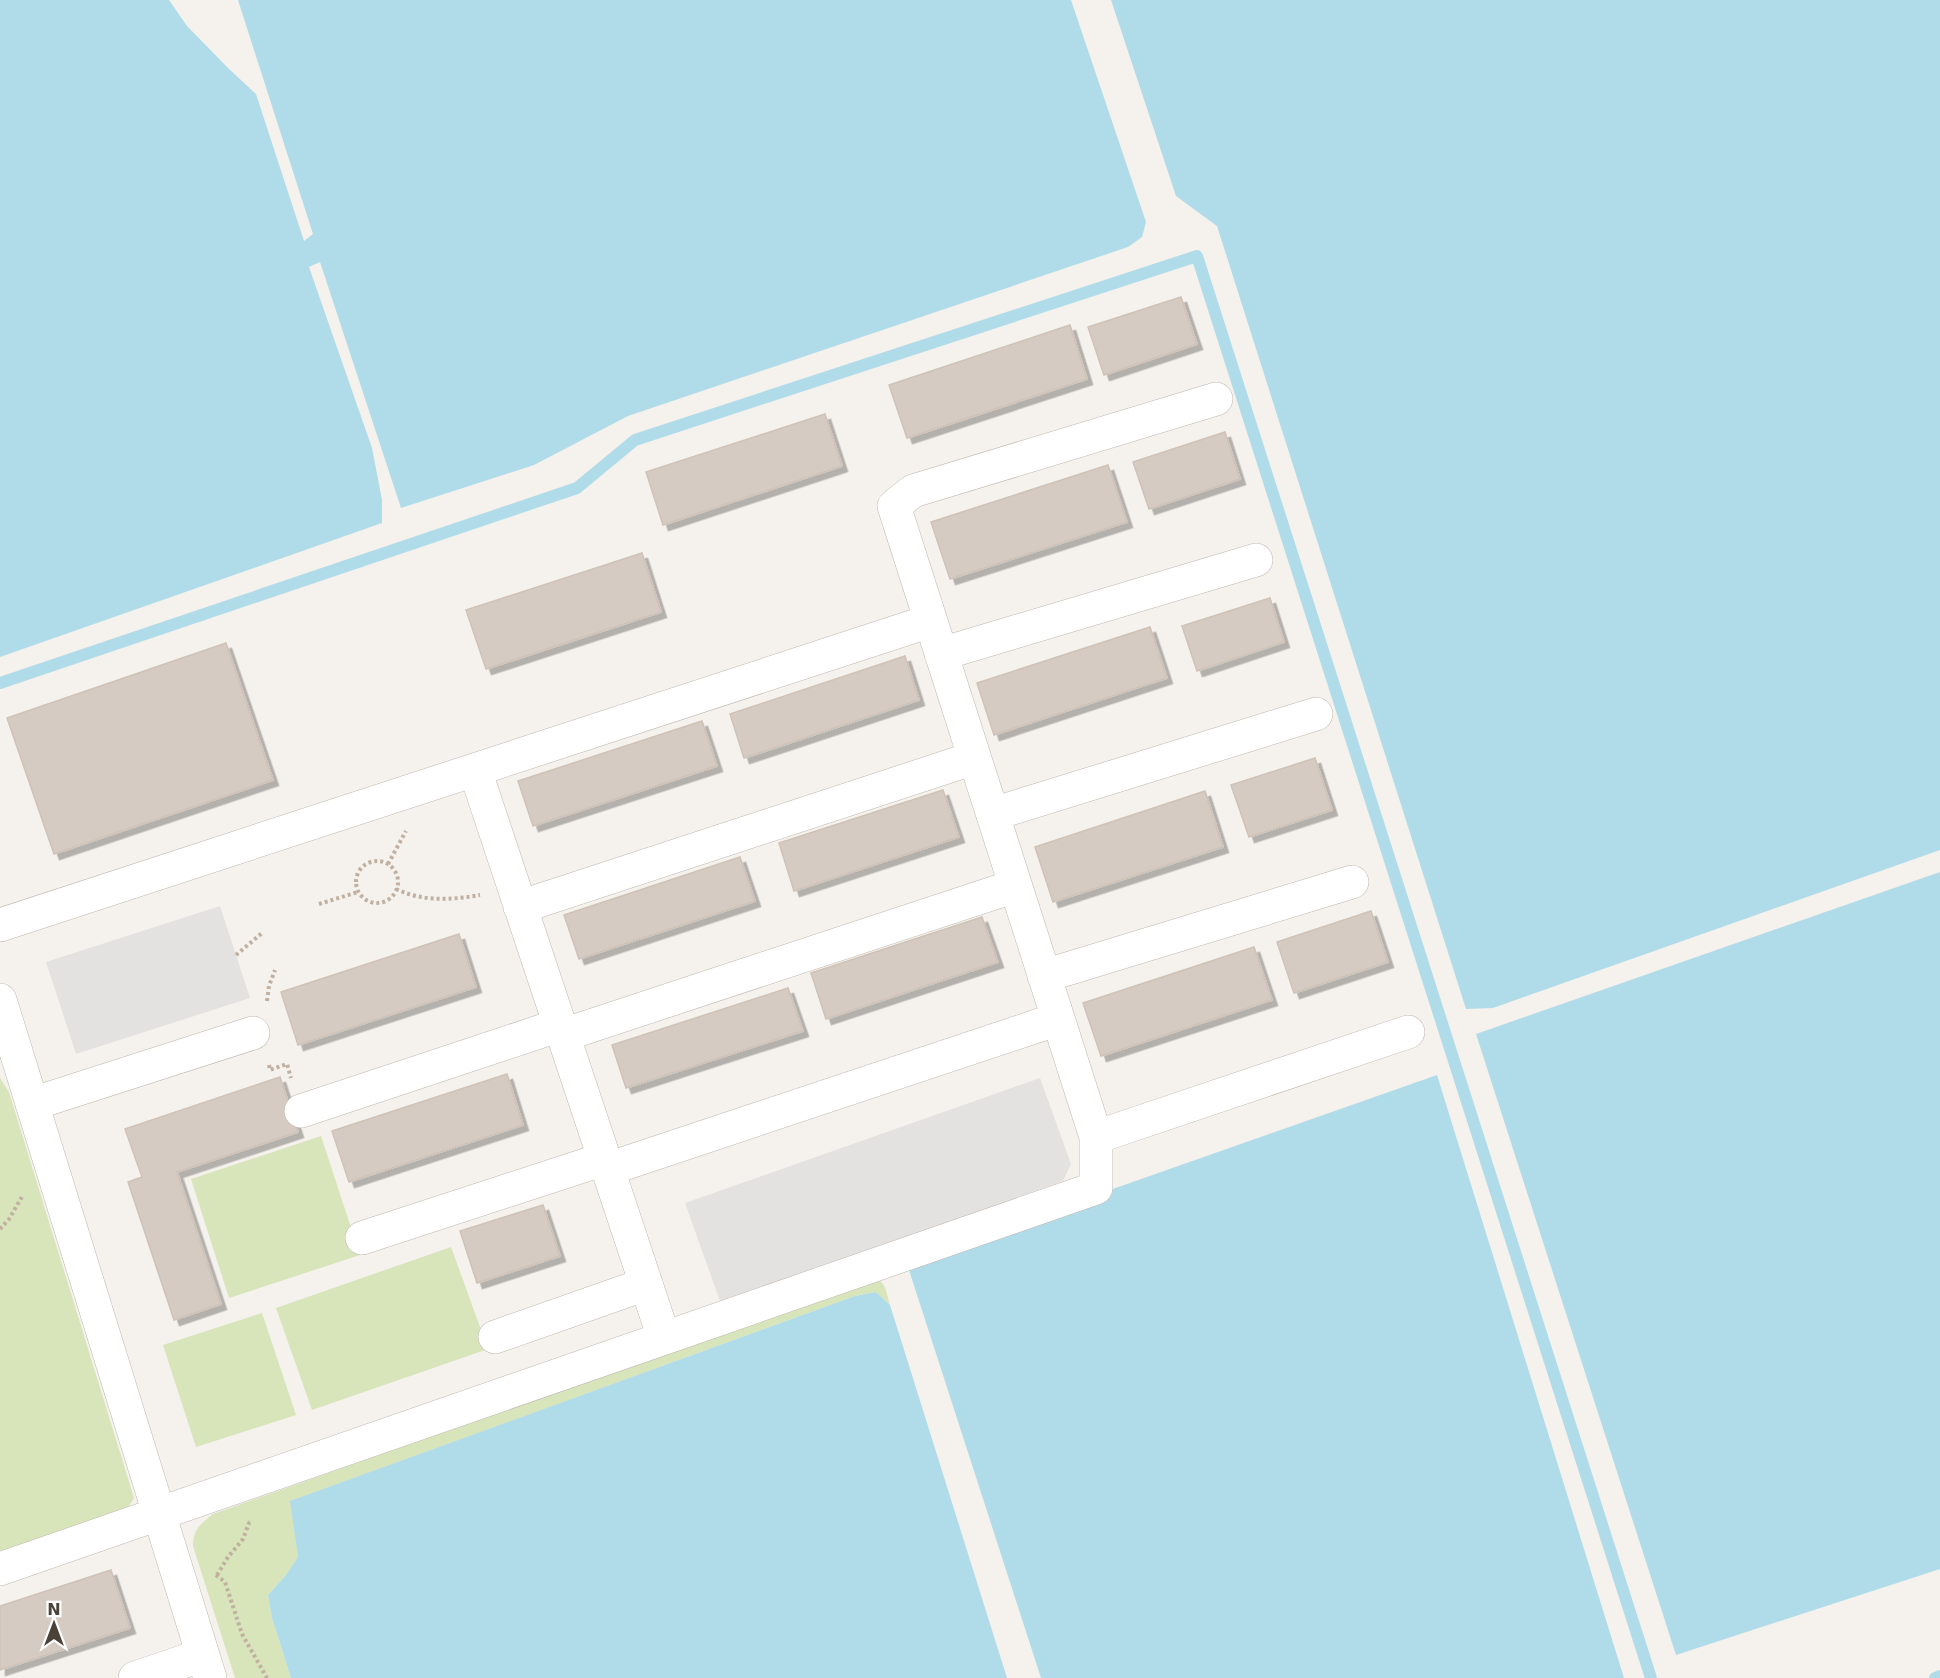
<svg xmlns="http://www.w3.org/2000/svg" width="1940" height="1678" font-family="'DejaVu Sans',sans-serif">
	<defs>
		<filter id="shadow"><feDropShadow dx="5.5" dy="5.5" stdDeviation="0" flood-color="#0004"/></filter>
	</defs>
	<rect width="100%" height="100%" fill="#f5f1ec"/>
	<path fill="#d8e4ba" d="M 0,1078 L 9,1092 L 134,1498 L 124,1514 L 0,1555 Z
		M 321,1136 L 360,1255 L 229,1298 L 191,1179 Z
		M 451,1247 L 488,1349 L 312,1410 L 276,1308 Z
		M 875,1279 C 886,1280 887,1296 890,1305 L 876,1292 L 855,1296 L 291,1501 L 298,1557 L 286,1575 L 268,1595 L 272,1618 L 291,1678 L 235,1678 L 193,1546 C 193,1529 201,1524 213,1514 Z
		M 262,1313 L 296,1415 L 196,1447 L 163,1345 Z"/>
	<path fill="#e4e2e0" d="M 220,906 L 250,998 L 76,1054 L 46,962 Z
		M 1040,1078 L 1071,1164 L 1063,1181 L 720,1301 L 685,1203 Z"/>
	<path fill="#b0dcea" d="M 0,0 L 169,0 L 187,26 L 228,68 L 256,94 L 304,241 L 313,234 L 238,0 L 1071,0 L 1146,222 L 1142,237 L 1128,247 L 628,416 L 534,465 L 401,508 L 320,262 L 309,267 L 372,448 L 382,500 L 382,523 L 0,657 Z
		M 1111,0 L 1940,0 L 1940,850 L 1493,1008 L 1466,1009 L 1217,226 L 1176,196 Z
		M 1940,872 L 1940,1569 L 1676,1655 L 1476,1034 Z
		M 1437,1075 L 1624,1678 L 1041,1678 L 908,1267 L 914,1259 Z
		M 876,1292 L 890,1305 L 1007,1678 L 291,1678 L 272,1618 L 268,1595 L 286,1575 L 298,1557 L 290,1501 L 855,1296 Z"/>
	<g fill="none" stroke-linecap="round" stroke-linejoin="round">
		<path stroke="#b0dcea" stroke-width="12" d="M 0,683 L 577,488 L 635,440 L 1197,256 L 1651,1678
			M 1935,1678 L 1940,1676"/>
	</g>
	<path fill="#d5cbc3" stroke="#cfc2b7" stroke-width="1.5" filter="url(#shadow)" d="M 1181,297 L 1197,344 L 1104,375 L 1088,327 Z
		M 1070,325 L 1087,379 L 907,438 L 889,385 Z
		M 825,414 L 842,466 L 663,525 L 646,472 Z
		M 1225,432 L 1240,479 L 1149,509 L 1133,462 Z
		M 1108,465 L 1127,522 L 950,579 L 931,522 Z
		M 642,553 L 661,612 L 486,669 L 466,610 Z
		M 1270,598 L 1284,642 L 1197,671 L 1182,626 Z
		M 1150,627 L 1167,678 L 994,735 L 977,683 Z
		M 226,643 L 273,780 L 54,854 L 7,718 Z
		M 905,656 L 919,700 L 744,758 L 730,714 Z
		M 702,721 L 717,766 L 533,826 L 518,781 Z
		M 1315,758 L 1332,810 L 1249,837 L 1231,785 Z
		M 943,790 L 959,837 L 794,891 L 779,843 Z
		M 1205,791 L 1223,847 L 1053,902 L 1035,847 Z
		M 740,857 L 755,901 L 579,959 L 564,915 Z
		M 1371,911 L 1388,962 L 1294,993 L 1277,942 Z
		M 982,917 L 998,962 L 826,1019 L 811,973 Z
		M 459,934 L 476,987 L 298,1045 L 281,992 Z
		M 1254,947 L 1272,1000 L 1101,1056 L 1083,1003 Z
		M 788,988 L 803,1031 L 626,1088 L 612,1045 Z
		M 507,1074 L 523,1125 L 349,1182 L 332,1131 Z
		M 280,1077 L 298,1132 L 177,1172 L 221,1304 L 174,1320 L 128,1182 L 142,1177 L 125,1129 Z
		M 543,1205 L 560,1256 L 477,1283 L 460,1231 Z
		M 111,1570 L 130,1628 L 0,1670 L 0,1606 Z"/>
	<g fill="none" stroke-linecap="round" stroke-linejoin="round">
		<defs>
			<path id="minor" d="M 941,654 L 1256,560
				M 475,770 L 664,1338
				M 993,814 L 1316,714
				M 520,907 L 974,758
				M 0,925 L 930,621
				M 1044,976 L 1352,882
				M 0,1000 L 210,1678
				M 563,1035 L 1015,886
				M 32,1104 L 253,1033
				M 301,1111 L 560,1025
				M 1096,1137 L 1408,1032
				M 608,1169 L 1058,1019
				M 362,1238 L 604,1159
				M 495,1337 L 646,1284
				M 0,1569 L 1096,1188 L 1096,1137 L 894,506 L 913,491 L 1216,399
				M 135,1678 L 203,1655"/>
		</defs>
		<use href="#minor" stroke="#bfb7b0" stroke-width="34"/>
		<path stroke="#c0b0a2" stroke-width="4" stroke-dasharray="3 3" stroke-linecap="butt" d="M356 882a21 21 0 1 1 42 0a21 21 0 1 1-42 0Z
			M 388,864 L 406,831
			M 396,889 C 423,902 452,900 480,895
			M 319,904 L 358,892
			M 236,955 L 262,933
			M 267,1001 L 269,986 L 275,970
			M 269,1065 L 270,1070 L 287,1064 L 291,1078
			M 0,1229 L 9,1219 L 23,1195
			M 216,1575 L 225,1582 L 242,1634 L 267,1678
			M 217,1575 L 228,1557 L 243,1539 L 249,1523 L 252,1521"/>
		<use href="#minor" stroke="#fff" stroke-width="33"/>
	</g>
	<g transform="translate(54 1624)" stroke="#ffffff" stroke-width="4.5" paint-order="stroke">
	<path d="M0-4.5L10 22L0 15L-10 22Z" fill="#49413a"/>
	<text y="-9" font-size="16" font-weight="bold" text-anchor="middle" fill="#49413a">N</text>
	</g>
</svg>
